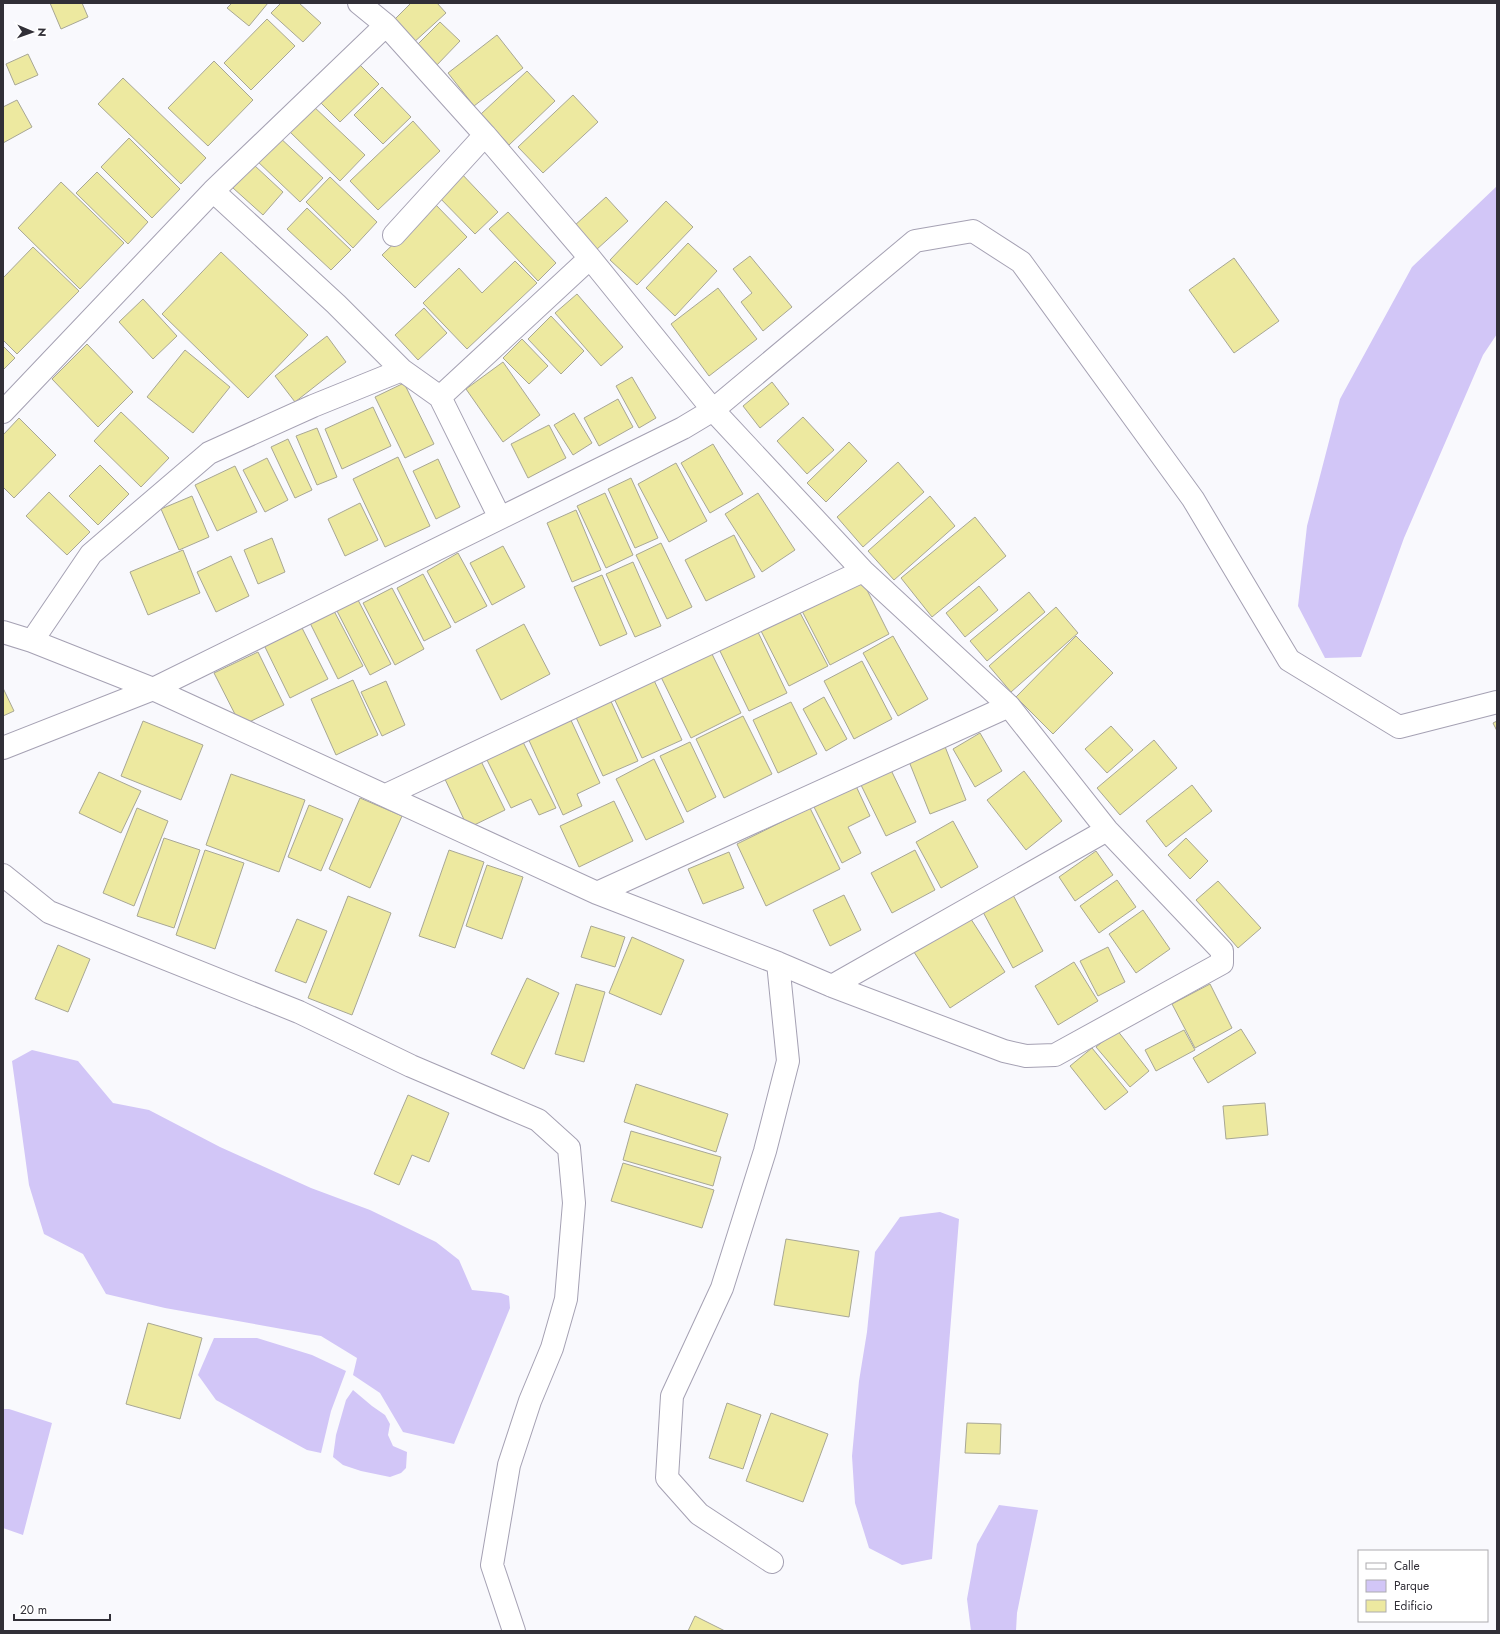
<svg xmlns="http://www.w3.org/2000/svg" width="1500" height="1634" font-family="Jost,sans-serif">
	<rect width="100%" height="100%" fill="#f9f9fd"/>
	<path fill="#d2c6f7" d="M 1497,186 L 1497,334 L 1483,355 L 1404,538 L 1361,657 L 1325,658 L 1298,606 L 1307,526 L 1340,399 L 1412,267 Z
		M 32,1050 L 78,1061 L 113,1103 L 149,1110 L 220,1147 L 311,1188 L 370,1210 L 436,1242 L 459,1260 L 472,1290 L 501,1293 L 509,1296 L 510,1308 L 454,1444 L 403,1432 L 380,1393 L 353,1375 L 357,1358 L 321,1336 L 165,1308 L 106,1294 L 83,1254 L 44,1234 L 29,1185 L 12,1061 Z
		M 940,1212 L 959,1219 L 932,1559 L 902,1565 L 869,1548 L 855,1503 L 852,1456 L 859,1381 L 867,1332 L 875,1252 L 900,1217 Z
		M 214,1338 L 257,1338 L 312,1355 L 346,1371 L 331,1411 L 321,1453 L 307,1450 L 216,1400 L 198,1375 Z
		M 353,1390 L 372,1406 L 385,1415 L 390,1424 L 388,1435 L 393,1446 L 407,1452 L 406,1468 L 401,1473 L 390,1477 L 361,1471 L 343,1465 L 333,1457 L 336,1435 L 346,1400 Z
		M 3,1409 L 9,1409 L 52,1423 L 23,1535 L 3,1528 Z
		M 999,1505 L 1038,1510 L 1017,1613 L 1016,1631 L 971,1631 L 967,1599 L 977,1544 Z"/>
	<path fill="#ede9a0" stroke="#a8a795" d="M 50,3 L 82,3 L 88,17 L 61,29 Z
		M 232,3 L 268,3 L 249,26 L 227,8 Z
		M 281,3 L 299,3 L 321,23 L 303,42 L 271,13 Z
		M 411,3 L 437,3 L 446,13 L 412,44 L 392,22 Z
		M 267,19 L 295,46 L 251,90 L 224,63 Z
		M 440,22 L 460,41 L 435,67 L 415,47 Z
		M 497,35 L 523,68 L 474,106 L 448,73 Z
		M 28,54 L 38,75 L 15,85 L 6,64 Z
		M 214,61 L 253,100 L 208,146 L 168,108 Z
		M 357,62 L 379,84 L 340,122 L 318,100 Z
		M 527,71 L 555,101 L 509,145 L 481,114 Z
		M 123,78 L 206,158 L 181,184 L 98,104 Z
		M 382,87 L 411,117 L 383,144 L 354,115 Z
		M 573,95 L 598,122 L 543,173 L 518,147 Z
		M 17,100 L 32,127 L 3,143 L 3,107 Z
		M 312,105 L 365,155 L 340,181 L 288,130 Z
		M 413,121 L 440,151 L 378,210 L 350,181 Z
		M 277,135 L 323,178 L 300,202 L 255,159 Z
		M 129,138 L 180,189 L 152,218 L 101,167 Z
		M 254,165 L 283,192 L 263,215 L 233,188 Z
		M 459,171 L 498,212 L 475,234 L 436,194 Z
		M 97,172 L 148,222 L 128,244 L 76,193 Z
		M 330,177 L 377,222 L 353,248 L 306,202 Z
		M 61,182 L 124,243 L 80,289 L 18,228 Z
		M 606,197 L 628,221 L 596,250 L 574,226 Z
		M 666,201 L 693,227 L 637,285 L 610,260 Z
		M 435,204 L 467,237 L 415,288 L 382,255 Z
		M 307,208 L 351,250 L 331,270 L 287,229 Z
		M 508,212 L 556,263 L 538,281 L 489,229 Z
		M 688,243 L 717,271 L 675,316 L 646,288 Z
		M 33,247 L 79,291 L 17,354 L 3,340 L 3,278 Z
		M 221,252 L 308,335 L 248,398 L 162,314 Z
		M 750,256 L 792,307 L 763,331 L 741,302 L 752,293 L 733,269 Z
		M 1234,258 L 1279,321 L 1234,353 L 1189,290 Z
		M 515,261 L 537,283 L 467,349 L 423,303 L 459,268 L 482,293 Z
		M 718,288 L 757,339 L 709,376 L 671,324 Z
		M 577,294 L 623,347 L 601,366 L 555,313 Z
		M 143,299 L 177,336 L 153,359 L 119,322 Z
		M 424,308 L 447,333 L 418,360 L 395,335 Z
		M 551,316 L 584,351 L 561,374 L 528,339 Z
		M 327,336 L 346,362 L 295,402 L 275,376 Z
		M 522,339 L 548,366 L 529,384 L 503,358 Z
		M 87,344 L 133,392 L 98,427 L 52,379 Z
		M 3,346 L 15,358 L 3,370 Z
		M 185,350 L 230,387 L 193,433 L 147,397 Z
		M 503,362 L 540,415 L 503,442 L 466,389 Z
		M 632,377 L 656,418 L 639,428 L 616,386 Z
		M 772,382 L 789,404 L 760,428 L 743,406 Z
		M 404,383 L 434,444 L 405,458 L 375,397 Z
		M 618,399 L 633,427 L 599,446 L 584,418 Z
		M 373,407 L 391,446 L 342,469 L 325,429 Z
		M 121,412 L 169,458 L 141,487 L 94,441 Z
		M 574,413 L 592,443 L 573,455 L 554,425 Z
		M 803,417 L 834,450 L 807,474 L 777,441 Z
		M 19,418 L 56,455 L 14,498 L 3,487 L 3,435 Z
		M 549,425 L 566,458 L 528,478 L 511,444 Z
		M 317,428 L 337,477 L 317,485 L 296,436 Z
		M 288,439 L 312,490 L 295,498 L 271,447 Z
		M 849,442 L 867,461 L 826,502 L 807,483 Z
		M 713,444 L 743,494 L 710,513 L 681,463 Z
		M 398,457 L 430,526 L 385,547 L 353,479 Z
		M 267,458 L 288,500 L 265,512 L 243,470 Z
		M 438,459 L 460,507 L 436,519 L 413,471 Z
		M 898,462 L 924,492 L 863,547 L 837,517 Z
		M 676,463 L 707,521 L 669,542 L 638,484 Z
		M 100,465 L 129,494 L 98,525 L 69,496 Z
		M 235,466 L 257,512 L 217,531 L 195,485 Z
		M 631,478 L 658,538 L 635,548 L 608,489 Z
		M 49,492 L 90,532 L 67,555 L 26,516 Z
		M 605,493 L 633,555 L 606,568 L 577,506 Z
		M 758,493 L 795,550 L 762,572 L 725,514 Z
		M 192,496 L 209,537 L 179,550 L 161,509 Z
		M 930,496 L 955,526 L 894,580 L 868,551 Z
		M 360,503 L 378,540 L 345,556 L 328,519 Z
		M 576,510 L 601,570 L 572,582 L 547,523 Z
		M 975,517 L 1006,556 L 932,617 L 901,578 Z
		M 734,535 L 755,577 L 706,601 L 685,560 Z
		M 272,538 L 285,572 L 258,584 L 244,550 Z
		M 661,543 L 692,607 L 667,619 L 636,555 Z
		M 503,546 L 525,587 L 492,605 L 470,563 Z
		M 183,550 L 200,593 L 148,615 L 130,572 Z
		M 458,553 L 487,606 L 455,623 L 427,571 Z
		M 231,556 L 249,596 L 216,612 L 197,572 Z
		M 633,562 L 661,626 L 635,637 L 606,574 Z
		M 423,574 L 451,627 L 424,641 L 397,588 Z
		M 602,575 L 627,634 L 600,646 L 574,587 Z
		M 861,578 L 889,634 L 830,665 L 801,609 Z
		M 979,586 L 998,610 L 965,637 L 946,613 Z
		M 392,588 L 424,649 L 395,665 L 363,603 Z
		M 1029,592 L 1045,612 L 987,661 L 970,641 Z
		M 357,598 L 391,664 L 370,675 L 336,609 Z
		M 797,607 L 828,666 L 789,686 L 759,627 Z
		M 1056,607 L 1078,633 L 1011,692 L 989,666 Z
		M 333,609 L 363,666 L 338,679 L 309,621 Z
		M 524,624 L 550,674 L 501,700 L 476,650 Z
		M 301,626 L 328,679 L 290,698 L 264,645 Z
		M 757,630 L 787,693 L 749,711 L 719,649 Z
		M 893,636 L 928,699 L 898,716 L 863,653 Z
		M 1076,636 L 1113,673 L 1053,734 L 1016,697 Z
		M 710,650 L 741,713 L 691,738 L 660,675 Z
		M 258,652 L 284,705 L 241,726 L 214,673 Z
		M 862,661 L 892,719 L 854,739 L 824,681 Z
		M 652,676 L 682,740 L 642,758 L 612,694 Z
		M 353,680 L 378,735 L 336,755 L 311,699 Z
		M 386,681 L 405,725 L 382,736 L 361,692 Z
		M 3,688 L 14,711 L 3,716 Z
		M 609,697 L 638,761 L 603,776 L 574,713 Z
		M 824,697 L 847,739 L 826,751 L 803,709 Z
		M 791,702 L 817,754 L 778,773 L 753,720 Z
		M 569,716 L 600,783 L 577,794 L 582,806 L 563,815 L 527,736 Z
		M 743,716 L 772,774 L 724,798 L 696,739 Z
		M 143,721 L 203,745 L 181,800 L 121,776 Z
		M 1497,721 L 1497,731 L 1493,723 Z
		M 1111,726 L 1133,750 L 1107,773 L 1085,749 Z
		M 980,733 L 1002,771 L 975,787 L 953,749 Z
		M 521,738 L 556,808 L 539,815 L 531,799 L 511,808 L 485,756 Z
		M 1154,740 L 1177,768 L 1120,815 L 1097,788 Z
		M 690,742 L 716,797 L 687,812 L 660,756 Z
		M 944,744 L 966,800 L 930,814 L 908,759 Z
		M 479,757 L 505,810 L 468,828 L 443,775 Z
		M 654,759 L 684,822 L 646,840 L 616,779 Z
		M 891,770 L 916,822 L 886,836 L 861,785 Z
		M 1024,771 L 1062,821 L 1026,850 L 987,800 Z
		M 99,772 L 141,791 L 121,833 L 79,813 Z
		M 231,774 L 305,800 L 279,872 L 206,845 Z
		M 1192,785 L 1212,811 L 1166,847 L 1146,821 Z
		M 856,786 L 870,816 L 848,827 L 861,853 L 842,863 L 814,807 Z
		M 360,798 L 402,816 L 370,888 L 329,869 Z
		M 614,801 L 633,841 L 579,867 L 560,826 Z
		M 309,805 L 343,819 L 321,871 L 288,857 Z
		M 137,808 L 168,821 L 134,906 L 103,893 Z
		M 810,808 L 840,869 L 766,906 L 737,844 Z
		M 953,821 L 978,867 L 941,888 L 916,842 Z
		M 164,838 L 200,850 L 174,928 L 137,916 Z
		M 1186,838 L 1208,861 L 1190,879 L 1168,855 Z
		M 205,850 L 244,863 L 215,949 L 176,935 Z
		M 449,850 L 484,862 L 455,948 L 419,936 Z
		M 915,850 L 935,890 L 892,913 L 871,873 Z
		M 1096,851 L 1113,875 L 1075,901 L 1059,877 Z
		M 729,852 L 744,888 L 703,904 L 688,869 Z
		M 487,865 L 523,877 L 502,939 L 466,926 Z
		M 1117,880 L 1136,907 L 1099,933 L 1080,906 Z
		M 1218,881 L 1261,928 L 1238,948 L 1196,900 Z
		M 844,895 L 861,930 L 830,946 L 813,910 Z
		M 1013,895 L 1043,951 L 1013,968 L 983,912 Z
		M 348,896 L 391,913 L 352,1015 L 308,998 Z
		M 1143,910 L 1170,949 L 1136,973 L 1109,934 Z
		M 969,916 L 1005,972 L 950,1008 L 914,952 Z
		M 297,919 L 327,931 L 306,983 L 275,971 Z
		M 591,926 L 625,937 L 615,967 L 581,957 Z
		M 632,937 L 684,960 L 661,1015 L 609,993 Z
		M 58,945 L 90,959 L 68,1012 L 35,999 Z
		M 1108,947 L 1125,982 L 1098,996 L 1080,961 Z
		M 1074,962 L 1098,1001 L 1058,1025 L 1035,986 Z
		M 527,978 L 559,993 L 524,1069 L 491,1054 Z
		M 576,984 L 605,992 L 584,1062 L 555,1054 Z
		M 1210,984 L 1232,1028 L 1195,1048 L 1172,1004 Z
		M 1241,1029 L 1256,1053 L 1208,1083 L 1193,1058 Z
		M 1117,1030 L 1149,1071 L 1130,1087 L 1096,1047 Z
		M 1184,1030 L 1195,1050 L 1156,1071 L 1145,1050 Z
		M 1092,1048 L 1128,1092 L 1105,1110 L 1070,1066 Z
		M 636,1084 L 728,1114 L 716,1152 L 624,1122 Z
		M 408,1095 L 449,1113 L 429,1162 L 412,1155 L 399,1185 L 374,1174 Z
		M 1265,1103 L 1268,1135 L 1226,1139 L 1223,1106 Z
		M 631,1131 L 721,1157 L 713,1186 L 623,1160 Z
		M 623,1163 L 714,1190 L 702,1228 L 611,1201 Z
		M 786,1239 L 859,1251 L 849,1317 L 774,1305 Z
		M 148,1323 L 202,1338 L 180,1419 L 126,1404 Z
		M 727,1403 L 761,1415 L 743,1469 L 709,1458 Z
		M 771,1413 L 828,1434 L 803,1502 L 746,1481 Z
		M 967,1423 L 1001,1424 L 1000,1454 L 965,1453 Z
		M 695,1616 L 725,1631 L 688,1631 Z"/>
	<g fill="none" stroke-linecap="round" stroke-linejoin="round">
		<defs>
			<path id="street" d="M 213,191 L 336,304 L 402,370 L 440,397 L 500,518
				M 394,235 L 485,135
				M 440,397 L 590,258
				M 3,412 L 213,191 L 386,25
				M 3,632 L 32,641 L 153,689 L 597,893 L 778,963 L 832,986 L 1004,1051 L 1026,1056 L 1055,1055 L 1222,963 L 1222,951 L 1107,830 L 1009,706 L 863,571 L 713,410 L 590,258 L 485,135 L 386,25 L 359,3
				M 32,641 L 91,554 L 209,453 L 313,406 L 402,370
				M 3,748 L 153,689 L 683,428 L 713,410 L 915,241 L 973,231 L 1021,262 L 1193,499 L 1289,660 L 1399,727 L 1497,702
				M 386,795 L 863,571
				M 3,875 L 49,912 L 299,1012 L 411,1066 L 538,1120 L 569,1148 L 574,1203 L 566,1299 L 552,1348 L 530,1401 L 509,1465 L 492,1565 L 514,1631
				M 597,893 L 1009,706
				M 832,986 L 1107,830
				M 772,1562 L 699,1514 L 667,1478 L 672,1396 L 722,1288 L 765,1151 L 788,1061 L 778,963"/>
		</defs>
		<use href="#street" stroke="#a5a1b3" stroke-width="24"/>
		<use href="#street" stroke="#fff" stroke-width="22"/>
	</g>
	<rect width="1500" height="1634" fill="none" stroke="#312f37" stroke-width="8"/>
	<rect x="1358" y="1550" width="130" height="72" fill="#ffffff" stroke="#adacaf"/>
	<rect x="1366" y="1563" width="20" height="6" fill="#ffffff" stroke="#adacaf"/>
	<text x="1394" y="1570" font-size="12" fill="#312f37">Calle</text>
	<rect x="1366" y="1580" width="20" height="12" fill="#d2c6f7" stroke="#adacaf"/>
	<text x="1394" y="1590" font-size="12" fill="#312f37">Parque</text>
	<rect x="1366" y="1600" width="20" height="12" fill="#ede9a0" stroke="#adacaf"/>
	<text x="1394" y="1610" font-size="12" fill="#312f37">Edificio</text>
	<g transform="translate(32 32) rotate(92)" stroke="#ffffff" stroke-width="3" paint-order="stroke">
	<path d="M0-3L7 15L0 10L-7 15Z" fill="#312f37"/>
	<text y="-6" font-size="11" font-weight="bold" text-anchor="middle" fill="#312f37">N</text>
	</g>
	<path d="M14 1614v6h96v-6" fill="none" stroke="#312f37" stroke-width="2"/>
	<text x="20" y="1614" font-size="12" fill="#312f37" stroke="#ffffff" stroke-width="3" paint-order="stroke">20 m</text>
</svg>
